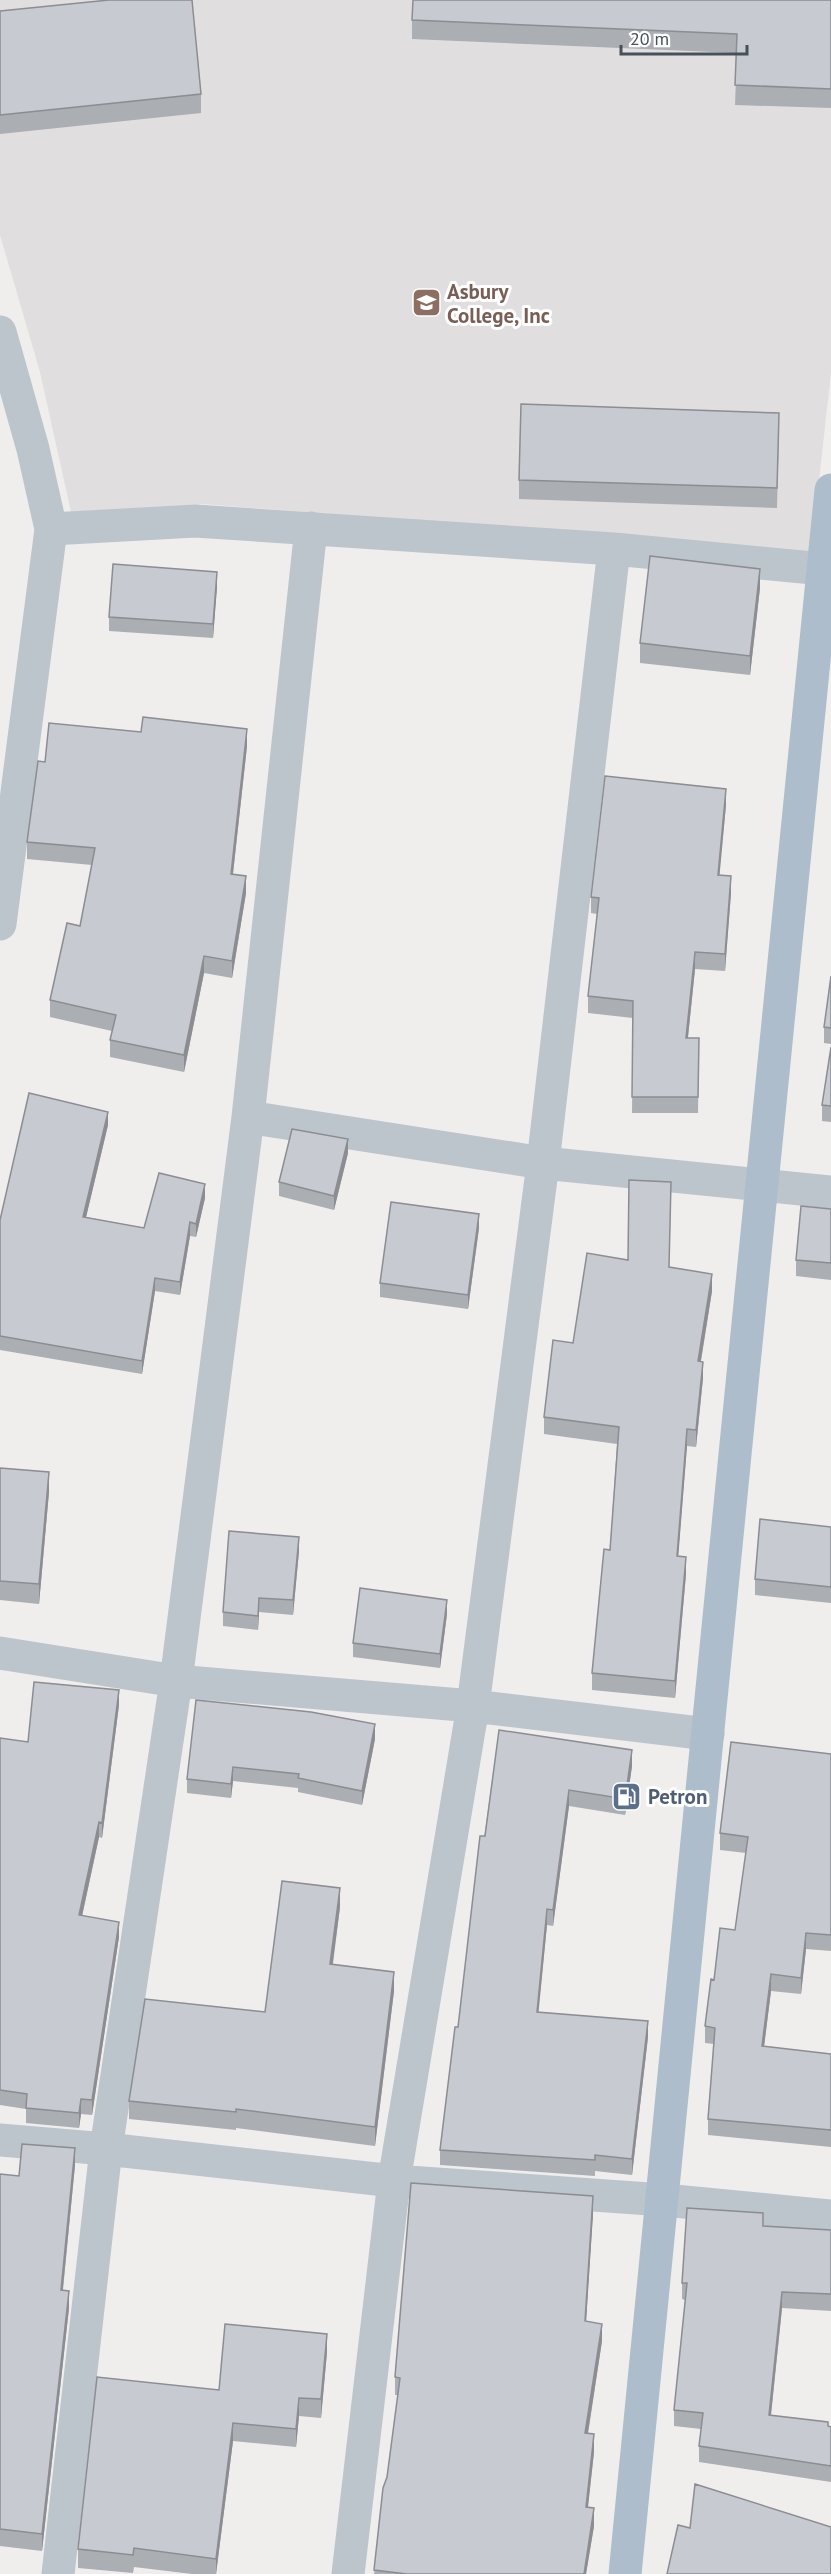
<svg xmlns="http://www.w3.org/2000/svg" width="831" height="2574" font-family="'PT Sans',sans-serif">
	<rect width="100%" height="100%" fill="#f0eded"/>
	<path fill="#e1dedf" d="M 0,0 L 831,0 L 831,373 L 811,552 L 202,504 L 71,512 L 40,372 L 0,235 Z"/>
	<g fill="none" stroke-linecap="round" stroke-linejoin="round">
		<path stroke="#bcc5cc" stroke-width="33" d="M 0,332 L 33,449 L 51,529 L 0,924
			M 51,529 L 195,521 L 614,549 L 823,569
			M 248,1117 L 543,1163 L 831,1192
			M 0,1653 L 176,1681 L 473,1706 L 708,1734
			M 0,2140 L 106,2149 L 394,2181 L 664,2200 L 831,2216
			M 58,2574 L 106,2149 L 176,1681 L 248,1117 L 311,528
			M 348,2574 L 394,2181 L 473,1706 L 543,1163 L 614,549"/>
		<path stroke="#adbdcc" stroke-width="33" d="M 625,2574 C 698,1880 757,1184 831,490"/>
	</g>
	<path fill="#abaeb3" d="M 831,0 L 831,108 L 735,105 L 737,53 L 412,39 L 412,20 Z
		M 0,11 L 201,94 L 201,113 L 0,134 Z
		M 779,432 L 777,508 L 519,499 L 519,480 Z
		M 217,587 L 213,638 L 109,631 L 109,617 Z
		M 760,588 L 750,675 L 640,663 L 640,643 Z
		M 247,746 L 233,874 L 246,893 L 232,978 L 204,973 L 184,1072 L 110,1057 L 110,1040 L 112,1031 L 50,1017 L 50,1000 L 80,926 L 92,865 L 27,859 L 27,842 L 45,762 Z
		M 726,805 L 719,875 L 731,893 L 725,971 L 695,969 L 688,1038 L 699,1038 L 698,1113 L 632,1113 L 633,1018 L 588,1013 L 588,996 L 597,914 L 591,913 L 591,897 Z
		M 831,976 L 831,1044 L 824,1043 L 824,1027 Z
		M 831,1047 L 831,1122 L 822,1121 L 822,1105 Z
		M 108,1125 L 86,1217 L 144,1228 L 205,1198 L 196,1237 L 190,1236 L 180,1295 L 155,1291 L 142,1374 L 0,1350 L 0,1220 Z
		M 348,1153 L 334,1210 L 279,1196 L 279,1182 Z
		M 671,1198 L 669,1267 L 712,1291 L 701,1361 L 703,1378 L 696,1447 L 687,1446 L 678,1556 L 686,1574 L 675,1698 L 592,1690 L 592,1673 L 610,1550 L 617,1444 L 544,1434 L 544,1417 L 628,1260 Z
		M 831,1209 L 831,1280 L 796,1276 L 796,1260 Z
		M 479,1228 L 468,1309 L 380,1297 L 380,1283 Z
		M 0,1468 L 49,1492 L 39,1604 L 0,1600 Z
		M 831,1527 L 831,1603 L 755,1595 L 755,1579 Z
		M 299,1551 L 293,1615 L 259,1612 L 258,1630 L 223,1626 L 223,1612 Z
		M 447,1614 L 440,1668 L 353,1657 L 353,1643 Z
		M 196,1700 L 375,1739 L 362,1805 L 298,1792 L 298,1788 L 233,1781 L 231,1798 L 187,1793 L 187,1779 Z
		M 119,1705 L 102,1838 L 99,1837 L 82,1916 L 119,1937 L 92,2115 L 81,2114 L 79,2128 L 26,2123 L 26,2109 L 0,2105 L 0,1738 L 28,1742 Z
		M 499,1730 L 632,1766 L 625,1815 L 569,1806 L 553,1926 L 547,1925 L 538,2012 L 648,2037 L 632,2175 L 595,2171 L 595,2176 L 440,2165 L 440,2150 L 458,2027 Z
		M 831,1754 L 831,1951 L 806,1949 L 801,1994 L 771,1991 L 764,2046 L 831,2054 L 831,2147 L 708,2135 L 708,2119 L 714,2044 L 705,2043 L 705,2026 L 714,1980 L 735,1930 L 746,1853 L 720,1850 L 720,1833 Z
		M 340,1907 L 333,1964 L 394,1991 L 375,2146 L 236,2128 L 236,2130 L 129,2119 L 129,2101 L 265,2012 Z
		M 75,2165 L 63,2290 L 69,2308 L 42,2551 L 0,2546 L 0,2174 L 19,2176 Z
		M 593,2214 L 586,2321 L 602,2341 L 588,2434 L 594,2452 L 588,2507 L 594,2526 L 586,2574 L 374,2574 L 398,2395 L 395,2395 L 395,2377 Z
		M 763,2226 L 831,2230 L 831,2311 L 782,2308 L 771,2416 L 831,2427 L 831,2482 L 699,2462 L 699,2446 L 701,2429 L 674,2426 L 674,2410 L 685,2300 L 682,2299 L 682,2283 Z
		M 327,2352 L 321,2418 L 299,2416 L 296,2447 L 233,2441 L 216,2574 L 192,2574 L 134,2567 L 133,2573 L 78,2568 L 78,2549 L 219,2390 Z"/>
	<path fill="#8b8d92" d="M 760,569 L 760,588 L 750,675 L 750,656 Z
		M 217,572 L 217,587 L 213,638 L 213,624 Z
		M 247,729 L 247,746 L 231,891 L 231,874 Z
		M 726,789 L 726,805 L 718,892 L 718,875 Z
		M 246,876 L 246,893 L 232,978 L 232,961 Z
		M 731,876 L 731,893 L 725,971 L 725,954 Z
		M 695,952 L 695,969 L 686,1055 L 686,1038 Z
		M 204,956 L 204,973 L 184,1072 L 184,1055 Z
		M 108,1112 L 108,1125 L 83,1230 L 83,1217 Z
		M 348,1139 L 348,1153 L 334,1210 L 334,1196 Z
		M 205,1184 L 205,1198 L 196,1237 L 196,1224 Z
		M 479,1214 L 479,1228 L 468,1309 L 468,1295 Z
		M 190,1222 L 190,1236 L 180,1295 L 180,1282 Z
		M 712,1274 L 712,1291 L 698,1378 L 698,1361 Z
		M 155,1278 L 155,1291 L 142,1374 L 142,1361 Z
		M 703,1362 L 703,1378 L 696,1447 L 696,1430 Z
		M 687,1429 L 687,1446 L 677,1573 L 677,1556 Z
		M 49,1472 L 49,1492 L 39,1604 L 39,1584 Z
		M 299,1537 L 299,1551 L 293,1615 L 293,1600 Z
		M 686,1557 L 686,1574 L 675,1698 L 675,1681 Z
		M 259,1598 L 259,1612 L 258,1630 L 258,1616 Z
		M 447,1600 L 447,1614 L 440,1668 L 440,1654 Z
		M 119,1690 L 119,1705 L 102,1838 L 102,1823 Z
		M 375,1724 L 375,1739 L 362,1805 L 362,1791 Z
		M 632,1750 L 632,1766 L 625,1815 L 625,1799 Z
		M 233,1767 L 233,1781 L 231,1798 L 231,1784 Z
		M 569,1790 L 569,1806 L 553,1926 L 553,1910 Z
		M 99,1822 L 99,1837 L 79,1930 L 79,1915 Z
		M 340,1888 L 340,1907 L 330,1983 L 330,1964 Z
		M 547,1909 L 547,1925 L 537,2028 L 537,2012 Z
		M 119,1922 L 119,1937 L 92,2115 L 92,2100 Z
		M 806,1933 L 806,1949 L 801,1994 L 801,1978 Z
		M 394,1972 L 394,1991 L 375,2146 L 375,2127 Z
		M 771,1974 L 771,1991 L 762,2063 L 762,2046 Z
		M 648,2021 L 648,2037 L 632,2175 L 632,2159 Z
		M 81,2099 L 81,2114 L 79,2128 L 79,2113 Z
		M 75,2148 L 75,2165 L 61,2307 L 61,2290 Z
		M 593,2196 L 593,2214 L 585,2339 L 585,2321 Z
		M 69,2291 L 69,2308 L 42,2551 L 42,2534 Z
		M 782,2292 L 782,2308 L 769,2432 L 769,2415 Z
		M 602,2324 L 602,2341 L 585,2451 L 585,2433 Z
		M 327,2334 L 327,2352 L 321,2418 L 321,2399 Z
		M 299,2398 L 299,2416 L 296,2447 L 296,2429 Z
		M 233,2423 L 233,2441 L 216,2574 L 216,2559 Z
		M 594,2434 L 594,2452 L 586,2524 L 586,2507 Z
		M 594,2508 L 594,2526 L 586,2574 L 584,2574 Z"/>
	<path fill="#c7cad0" stroke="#8b8d92" stroke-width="1.5" d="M 109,0 L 192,0 L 201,94 L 0,115 L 0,11 Z
		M 413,0 L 831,0 L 831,89 L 735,85 L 737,34 L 412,20 Z
		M 521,404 L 779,413 L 777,488 L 519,480 Z
		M 650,556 L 760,569 L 750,656 L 640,643 Z
		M 113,564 L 217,572 L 213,624 L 109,617 Z
		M 143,717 L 247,729 L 231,874 L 246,876 L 232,961 L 204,956 L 184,1055 L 110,1040 L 116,1015 L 50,1000 L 67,923 L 80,926 L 95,848 L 27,842 L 38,761 L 45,762 L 49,723 L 141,732 Z
		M 605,776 L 726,789 L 718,875 L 731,876 L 725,954 L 695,952 L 686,1038 L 699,1038 L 698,1097 L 632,1097 L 633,1001 L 588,996 L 599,898 L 591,897 Z
		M 831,976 L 831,1028 L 824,1027 Z
		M 831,1047 L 831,1106 L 822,1105 Z
		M 29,1093 L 108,1112 L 83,1217 L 144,1228 L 159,1173 L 205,1184 L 196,1224 L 190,1222 L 180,1282 L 155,1278 L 142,1361 L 0,1336 L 0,1220 Z
		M 292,1129 L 348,1139 L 334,1196 L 279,1182 Z
		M 629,1180 L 671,1182 L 669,1267 L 712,1274 L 698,1361 L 703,1362 L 696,1430 L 687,1429 L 677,1556 L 686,1557 L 675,1681 L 592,1673 L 604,1549 L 610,1550 L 619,1427 L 544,1417 L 553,1340 L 573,1343 L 587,1253 L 628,1260 Z
		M 391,1202 L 479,1214 L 468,1295 L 380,1283 Z
		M 801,1206 L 831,1209 L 831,1263 L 796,1260 Z
		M 0,1468 L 49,1472 L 39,1584 L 0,1581 Z
		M 760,1519 L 831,1527 L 831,1587 L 755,1579 Z
		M 229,1531 L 299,1537 L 293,1600 L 259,1598 L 258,1616 L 223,1612 Z
		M 360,1588 L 447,1600 L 440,1654 L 353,1643 Z
		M 34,1682 L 119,1690 L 102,1823 L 99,1822 L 79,1915 L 119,1922 L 92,2100 L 81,2099 L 79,2113 L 26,2108 L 27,2094 L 0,2090 L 0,1738 L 28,1742 Z
		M 196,1700 L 311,1712 L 375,1724 L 362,1791 L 298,1778 L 299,1774 L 233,1767 L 231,1784 L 187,1779 Z
		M 499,1730 L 632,1750 L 625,1799 L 569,1790 L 553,1910 L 547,1909 L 537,2012 L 648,2021 L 632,2159 L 595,2155 L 595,2160 L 440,2150 L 455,2027 L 458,2027 L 480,1836 L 485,1836 Z
		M 731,1742 L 831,1754 L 831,1935 L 806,1933 L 801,1978 L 771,1974 L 762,2046 L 831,2054 L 831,2130 L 708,2119 L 715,2028 L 705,2026 L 711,1979 L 714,1980 L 720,1928 L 735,1930 L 748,1837 L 720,1833 Z
		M 282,1881 L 340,1888 L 330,1964 L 394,1972 L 375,2127 L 236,2109 L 236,2112 L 129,2101 L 145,1999 L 265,2012 Z
		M 22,2144 L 75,2148 L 61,2290 L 69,2291 L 42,2534 L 0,2529 L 0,2174 L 19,2176 Z
		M 411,2183 L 593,2196 L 585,2321 L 602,2324 L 585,2433 L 594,2434 L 586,2507 L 594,2508 L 584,2574 L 407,2574 L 374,2570 L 383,2488 L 387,2477 L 400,2378 L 395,2377 Z
		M 687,2208 L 763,2213 L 763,2226 L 831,2230 L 831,2294 L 782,2292 L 769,2415 L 828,2422 L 828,2426 L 831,2427 L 831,2466 L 699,2446 L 703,2413 L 674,2410 L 687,2283 L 682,2283 Z
		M 225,2324 L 327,2334 L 321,2399 L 299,2398 L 296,2429 L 233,2423 L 216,2559 L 134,2548 L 133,2555 L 78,2549 L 97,2377 L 219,2390 Z
		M 695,2484 L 831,2527 L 831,2574 L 667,2574 L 678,2525 L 690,2528 Z"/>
	<defs>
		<symbol id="university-square" viewBox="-11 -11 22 22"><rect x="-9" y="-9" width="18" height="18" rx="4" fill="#8d6e63" stroke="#fff"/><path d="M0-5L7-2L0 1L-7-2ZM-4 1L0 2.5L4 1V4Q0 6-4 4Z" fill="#fff"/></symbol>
		<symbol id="fuel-square" viewBox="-11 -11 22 22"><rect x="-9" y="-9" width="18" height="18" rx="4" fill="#5c6f8a" stroke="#fff"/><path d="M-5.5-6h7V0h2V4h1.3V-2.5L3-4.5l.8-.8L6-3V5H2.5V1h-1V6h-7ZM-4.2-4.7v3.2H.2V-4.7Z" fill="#fff"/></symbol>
	</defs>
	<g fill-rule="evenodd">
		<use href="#university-square" x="410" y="286" width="33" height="33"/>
		<use href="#fuel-square" x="610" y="1780" width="33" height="33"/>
	</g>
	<g text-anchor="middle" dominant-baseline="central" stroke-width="6" stroke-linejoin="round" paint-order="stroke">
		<g font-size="21" font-weight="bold" fill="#785e54" stroke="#fff" text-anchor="start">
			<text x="447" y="291">Asbury<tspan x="447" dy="24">College, Inc</tspan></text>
		</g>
		<g font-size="21" font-weight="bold" fill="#4e5e75" stroke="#fff" text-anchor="start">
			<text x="648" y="1796">Petron</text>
		</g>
	</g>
	<path d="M621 45v9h126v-9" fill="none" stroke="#46515a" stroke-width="3"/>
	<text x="630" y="45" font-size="18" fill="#46515a" stroke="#ffffff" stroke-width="4.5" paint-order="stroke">20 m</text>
</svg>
